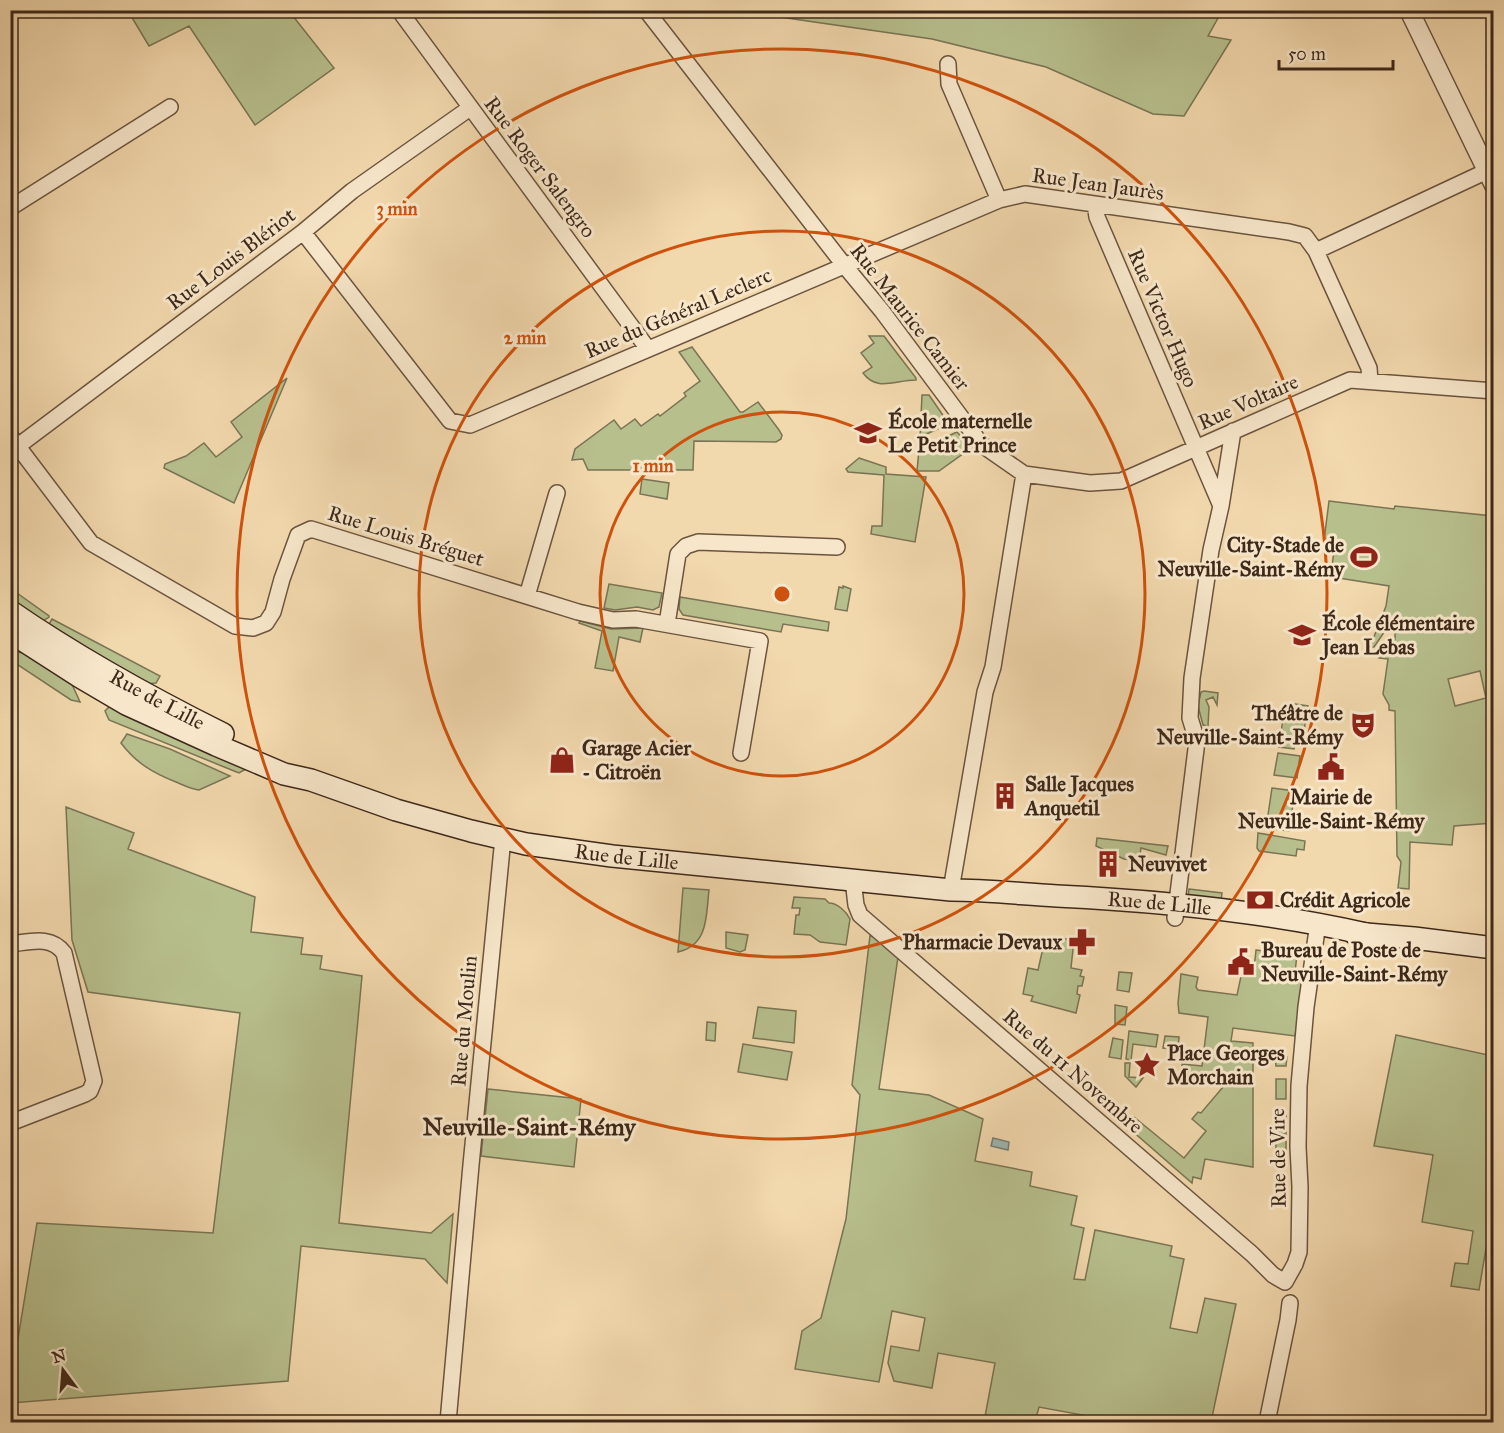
<svg xmlns="http://www.w3.org/2000/svg" width="1504" height="1433" font-family="'IM FELL Great Primer',serif">
	<rect width="100%" height="100%" fill="#f2d8ad"/>
	<filter id="stains"><feTurbulence type="fractalNoise" baseFrequency=".00333" numOctaves="4"/><feColorMatrix values="0 0 0 0 .2 0 0 0 0 .09 0 0 0 0 .02 0 0 0 .5 -.17"/></filter>
	<radialGradient id="worn" r=".72"><stop offset=".6" stop-color="#630" stop-opacity="0"/><stop offset="1" stop-color="#630" stop-opacity=".3"/></radialGradient>
	<path fill="#b7bf8d" stroke="#7a7454" stroke-width="1.5" fill-rule="evenodd" d="M 128,11 L 289,11 L 334,68 L 255,125 L 189,26 L 149,46 Z
		M 778,11 L 1222,11 L 1208,36 L 1231,40 L 1184,116 L 1153,114 L 1046,67 L 932,39 L 780,17 Z
		M 869,336 L 884,336 L 916,378 L 916,380 C 895,380 877,392 863,373 L 872,367 L 861,353 L 874,343 Z
		M 692,347 L 740,412 L 743,412 L 758,402 L 779,430 L 782,435 L 781,439 L 776,442 L 694,441 L 693,470 L 588,470 L 583,459 L 572,460 L 575,449 L 614,420 L 621,429 L 635,419 L 641,426 L 658,414 L 660,416 L 686,396 L 684,393 L 700,381 L 679,352 Z
		M 287,378 L 234,503 L 164,468 L 165,464 L 186,456 L 204,443 L 216,457 L 242,437 L 231,422 Z
		M 922,395 L 929,395 L 949,424 L 920,437 Z
		M 957,432 L 971,448 L 939,471 L 917,471 L 919,449 Z
		M 859,458 L 886,467 L 886,474 L 926,477 L 915,542 L 871,534 L 872,526 L 882,526 L 884,475 L 848,472 L 846,469 Z
		M 642,479 L 669,483 L 667,499 L 640,494 Z
		M 1329,501 L 1394,509 L 1395,506 L 1493,516 L 1493,823 L 1454,826 L 1452,845 L 1410,842 L 1409,889 L 1398,888 L 1401,862 L 1397,856 L 1395,711 L 1389,710 L 1389,705 L 1383,694 L 1388,659 L 1379,658 L 1395,639 L 1395,626 L 1389,625 L 1374,647 L 1370,647 L 1386,606 L 1389,586 L 1319,575 L 1320,573 L 1331,574 L 1335,543 L 1324,541 ZM 1480,671 L 1486,698 L 1455,706 L 1448,679 Z
		M 609,584 L 662,593 L 659,607 L 653,610 L 637,607 L 615,610 L 604,608 Z
		M 843,586 L 851,589 L 847,611 L 835,609 L 839,587 L 843,588 Z
		M 10,588 L 49,616 L 49,617 L 43,621 L 11,598 Z
		M 680,597 L 829,622 L 828,631 L 783,624 L 781,632 L 683,615 L 679,609 Z
		M 52,619 L 160,676 L 156,683 L 146,684 L 49,624 Z
		M 580,621 L 611,629 L 643,628 L 640,642 L 619,637 L 613,671 L 595,668 L 602,631 L 579,623 Z
		M 15,652 L 26,653 L 71,682 L 80,702 L 71,700 L 18,665 L 12,660 L 12,656 Z
		M 1204,691 L 1218,693 L 1217,705 L 1213,697 L 1206,700 L 1209,707 L 1208,726 L 1203,725 L 1198,706 L 1201,692 Z
		M 1288,703 L 1308,706 L 1302,743 L 1295,742 L 1294,749 L 1279,747 L 1285,704 Z
		M 111,705 L 246,769 L 239,773 L 234,771 L 109,720 L 105,711 Z
		M 127,734 L 170,749 L 230,776 L 199,790 C 191,789 183,785 176,782 C 153,773 136,763 121,743 Z
		M 1278,753 L 1300,756 L 1297,778 L 1274,775 Z
		M 1272,788 L 1295,791 L 1289,831 L 1266,828 Z
		M 66,807 L 134,833 L 128,849 L 255,897 L 251,932 L 303,938 L 301,954 L 322,956 L 320,969 L 362,976 L 339,1223 L 431,1233 L 453,1214 L 447,1283 L 425,1259 L 301,1246 L 288,1381 L 11,1403 L 11,1381 L 37,1223 L 213,1233 L 240,1013 L 88,992 L 72,940 Z
		M 1258,833 L 1305,841 L 1304,850 L 1297,849 L 1296,856 L 1259,851 L 1257,848 Z
		M 1097,838 L 1168,846 L 1166,855 L 1141,848 L 1139,861 L 1124,859 L 1096,846 Z
		M 683,888 L 709,890 C 706,915 709,945 678,952 Z
		M 1189,889 L 1222,893 L 1221,901 L 1188,898 Z
		M 794,897 L 825,899 L 829,903 C 837,903 846,911 850,919 L 846,945 L 820,942 L 810,935 L 794,934 L 796,915 L 799,915 L 800,908 L 792,908 Z
		M 726,932 L 748,935 L 745,950 L 740,952 L 726,948 Z
		M 870,936 L 875,937 L 898,957 L 879,1089 L 929,1095 L 983,1119 L 975,1161 L 1032,1172 L 1030,1186 L 1077,1196 L 1071,1225 L 1084,1228 L 1074,1279 L 1085,1280 L 1095,1230 L 1172,1246 L 1170,1256 L 1184,1259 L 1170,1328 L 1197,1333 L 1205,1298 L 1236,1304 L 1211,1422 L 1087,1422 L 1088,1416 L 1039,1407 L 1035,1422 L 984,1422 L 995,1363 L 938,1353 L 932,1388 L 894,1381 L 888,1363 L 891,1346 L 919,1351 L 925,1318 L 892,1311 L 879,1382 L 795,1369 L 802,1331 L 821,1318 L 846,1219 L 860,1095 L 852,1085 Z
		M 1049,937 L 1074,940 L 1071,968 L 1082,970 L 1080,976 L 1084,977 L 1082,986 L 1078,986 L 1077,994 L 1080,995 L 1076,1013 L 1031,1001 L 1033,996 L 1023,994 L 1028,968 L 1038,970 L 1045,939 Z
		M 1256,950 L 1297,955 L 1294,981 L 1303,983 L 1295,1036 L 1233,1028 L 1231,1041 L 1253,1043 L 1253,1167 L 1205,1159 L 1201,1179 L 1193,1177 L 1192,1183 L 1130,1129 L 1129,1124 L 1134,1117 L 1184,1158 L 1206,1131 L 1192,1119 L 1198,1112 L 1201,1113 L 1223,1087 L 1206,1072 L 1198,1080 L 1182,1066 L 1182,1064 L 1202,1066 L 1208,1017 L 1179,1013 L 1178,1003 L 1181,974 L 1198,977 L 1196,987 L 1198,990 L 1237,995 L 1243,967 L 1254,969 Z
		M 1119,972 L 1132,973 L 1129,992 L 1117,990 Z
		M 1115,1005 L 1127,1007 L 1125,1025 L 1115,1024 Z
		M 758,1007 L 796,1011 L 794,1043 L 753,1038 Z
		M 707,1022 L 716,1023 L 715,1041 L 706,1040 Z
		M 1129,1031 L 1158,1035 L 1156,1047 L 1133,1044 L 1131,1060 L 1126,1059 Z
		M 1396,1035 L 1493,1056 L 1493,1207 L 1479,1290 L 1451,1286 L 1455,1263 L 1468,1264 L 1473,1231 L 1422,1222 L 1433,1155 L 1374,1146 Z
		M 1165,1036 L 1179,1037 L 1178,1050 L 1163,1048 Z
		M 1113,1038 L 1123,1040 L 1121,1059 L 1109,1057 Z
		M 743,1044 L 792,1052 L 787,1080 L 738,1072 Z
		M 1268,1055 L 1287,1057 L 1286,1066 L 1276,1066 L 1275,1059 L 1268,1058 Z
		M 1125,1063 L 1130,1063 L 1129,1077 L 1143,1078 L 1136,1087 L 1125,1076 Z
		M 1276,1079 L 1286,1079 L 1286,1099 L 1276,1099 Z
		M 488,1089 L 581,1099 L 574,1167 L 481,1156 Z
		M 1276,1112 L 1286,1112 L 1286,1134 L 1276,1134 Z
		M 1276,1139 L 1286,1140 L 1286,1158 L 1276,1158 Z"/>
	<path fill="#9db8b2" stroke="#777e75" stroke-width="1.5" d="M 993,1138 L 1009,1142 L 1008,1150 L 991,1146 Z"/>
	<g fill="none" stroke-linecap="round" stroke-linejoin="round">
		<defs>
			<path id="minor" d="M 399,10 L 648,349
				M 646,10 L 844,265 L 882,311 L 981,444 L 1024,474 L 1090,483 L 1121,481 L 1350,380 L 1494,391
				M 948,64 L 949,84 L 999,200
				M 1095,204 L 1097,217 L 1221,506
				M 10,208 L 170,107
				M 303,232 L 450,421 L 470,425 L 999,200 L 1025,194 L 1289,232 L 1305,236 L 1316,251 L 1369,368 L 1370,381
				M 1316,251 L 1487,171
				M 10,436 L 91,543 L 235,626 L 253,628 L 266,623 L 273,612 L 282,579 L 298,535 L 311,529 L 578,612 L 613,620 L 636,619 L 760,641 L 741,753
				M 18,446 L 303,232 L 352,191 L 470,108
				M 527,596 L 557,493
				M 667,624 L 678,554 L 686,546 L 698,542 L 837,547
				M 853,880 L 856,905 L 860,915 L 1252,1254 L 1273,1275 L 1285,1282 L 1295,1264 L 1299,1252 L 1300,1187 L 1298,1147 L 1299,1086 L 1306,1007 L 1318,923
				M 951,890 L 985,692 L 993,667 L 1024,474
				M 1175,918 L 1197,741 L 1190,718 L 1192,678 L 1211,550 L 1221,506 L 1233,431
				M 10,944 C 30,942 51,935 64,953 L 94,1081 L 90,1091 L 85,1094 L 10,1123
				M 448,1422 L 471,1165 L 503,838
				M 1267,1422 L 1288,1320 L 1290,1303"/>
			<path id="tertiary" d="M 1409,10 L 1494,185"/>
			<g id="secondary">
				<path id="s1" d="M 10,611 C 78,658 149,697 223,734"/>
				<path id="s2" d="M 10,632 L 80,677 L 126,704 L 216,745 L 284,774 L 311,780 L 396,810 L 471,831 L 526,844 L 612,856 L 951,890 C 987,890 1021,894 1057,896 C 1161,901 1264,911 1366,934"/>
				<path d="M 1354,933 L 1414,938 L 1494,948"/>
			</g>
		</defs>
		<use href="#minor" stroke="#6b543f" stroke-width="18"/>
		<use href="#tertiary" stroke="#6b543f" stroke-width="21"/>
		<use href="#secondary" stroke="#3e281a" stroke-width="24"/>
		<use href="#minor" stroke="#f7e6ca" stroke-width="15"/>
		<use href="#tertiary" stroke="#f7e6ca" stroke-width="18"/>
		<use href="#secondary" stroke="#f7e6ca" stroke-width="21"/>
	</g>
	<g fill="none" stroke="#ce520e" stroke-width="3">
		<circle cx="782" cy="594" r="182"/>
		<circle cx="782" cy="594" r="363"/>
		<circle cx="782" cy="594" r="545"/>
	</g>
	<defs>
		<symbol id="school-bare" viewBox="-9 -9 18 18"><path d="M0-5L7-2L0 1L-7-2ZM-4 1L0 2.5L4 1V4Q0 6-4 4Z" fill="#8f2418" stroke="#f7e6ca" stroke-width="2.5" paint-order="stroke"/></symbol>
		<symbol id="stadium-bare" viewBox="-9 -9 18 18"><path d="M0-5a6.5 5 0 1 0 0 10a6.5 5 0 1 0 0-10ZM-3.5-1.8h7v3.6h-7Z" fill="#8f2418" stroke="#f7e6ca" stroke-width="2.5" paint-order="stroke"/></symbol>
		<symbol id="theatre-bare" viewBox="-9 -9 18 18"><path d="M-5-5.5Q0-4 5-5.5V0Q5 5 0 6Q-5 5-5 0ZM-3.3-2.5H-1v1.5H-3.3ZM1-2.5H3.3v1.5H1ZM-2.8 1Q0 5.5 2.8 1Z" fill="#8f2418" stroke="#f7e6ca" stroke-width="2.5" paint-order="stroke"/></symbol>
		<symbol id="shop-bare" viewBox="-9 -9 18 18"><path d="M-5-2.5h2.3a2.7 3.5 0 0 1 5.4 0H5L5.5 6h-11ZM-1.5-2.5h3a1.5 2.3 0 0 0-3 0Z" fill="#8f2418" stroke="#f7e6ca" stroke-width="2.5" paint-order="stroke"/></symbol>
		<symbol id="civic-bare" viewBox="-9 -9 18 18"><path d="M-.6-6.5H3V-4.5H.6V-3L4-1V1h2V6H-6V1h2V-1L-.6-3ZM-1.2 2.5V6h2.4V2.5Z" fill="#8f2418" stroke="#f7e6ca" stroke-width="2.5" paint-order="stroke"/></symbol>
		<symbol id="building-bare" viewBox="-9 -9 18 18"><path d="M-4-6H4V6H1V3H-1V6H-4ZM-2.5-4.3h1.7v1.8h-1.7ZM.8-4.3h1.7v1.8H.8ZM-2.5-1h1.7V.8h-1.7ZM.8-1h1.7V.8H.8Z" fill="#8f2418" stroke="#f7e6ca" stroke-width="2.5" paint-order="stroke"/></symbol>
		<symbol id="bank-bare" viewBox="-9 -9 18 18"><path d="M-6-4H6V4H-6ZM0-2.3a2.3 2.3 0 1 0 0 4.6a2.3 2.3 0 1 0 0-4.6Z" fill="#8f2418" stroke="#f7e6ca" stroke-width="2.5" paint-order="stroke"/></symbol>
		<symbol id="pharmacy-bare" viewBox="-9 -9 18 18"><path d="M-2-6h4v4h4v4h-4v4h-4v-4h-4v-4h4Z" fill="#8f2418" stroke="#f7e6ca" stroke-width="2.5" paint-order="stroke"/></symbol>
		<symbol id="sight-bare" viewBox="-9 -9 18 18"><path d="M0-6L1.8-2.2L6-1.7L2.9 1.2L3.7 5.4L0 3.3L-3.7 5.4L-2.9 1.2L-6-1.7L-1.8-2.2Z" fill="#8f2418" stroke="#f7e6ca" stroke-width="2.5" paint-order="stroke"/></symbol>
	</defs>
	<g fill-rule="evenodd">
		<use href="#school-bare" x="849" y="414" width="38" height="38"/>
		<use href="#stadium-bare" x="1345" y="538" width="38" height="38"/>
		<use href="#school-bare" x="1283" y="616" width="38" height="38"/>
		<use href="#theatre-bare" x="1344" y="706" width="38" height="38"/>
		<use href="#shop-bare" x="543" y="741" width="38" height="38"/>
		<use href="#civic-bare" x="1312" y="748" width="38" height="38"/>
		<use href="#building-bare" x="986" y="777" width="38" height="38"/>
		<use href="#building-bare" x="1089" y="845" width="38" height="38"/>
		<use href="#bank-bare" x="1241" y="881" width="38" height="38"/>
		<use href="#pharmacy-bare" x="1063" y="923" width="38" height="38"/>
		<use href="#civic-bare" x="1222" y="943" width="38" height="38"/>
		<use href="#sight-bare" x="1128" y="1046" width="38" height="38"/>
	</g>
	<g text-anchor="middle" dominant-baseline="central" stroke-width="6" stroke-linejoin="round" paint-order="stroke">
		<g font-size="21" fill="#3e281a" stroke="#f7e6ca">
			<text transform="translate(540 167) rotate(53)">Rue Roger Salengro</text>
			<text transform="translate(1098 184) rotate(8)">Rue Jean Jaurès</text>
			<text transform="translate(231 259) rotate(-37)">Rue Louis Blériot</text>
			<text transform="translate(678 313) rotate(-23)">Rue du Général Leclerc</text>
			<text transform="translate(910 317) rotate(52)">Rue Maurice Camier</text>
			<text transform="translate(1163 318) rotate(67)">Rue Victor Hugo</text>
			<text transform="translate(1248 402) rotate(-24)">Rue Voltaire</text>
			<text transform="translate(406 536) rotate(17)">Rue Louis Bréguet</text>
			<text stroke="none"><textPath href="#s1" startOffset="172">Rue de Lille</textPath></text>
			<text stroke="none"><textPath href="#s2" startOffset="663">Rue de Lille</textPath></text>
			<text stroke="none"><textPath href="#s2" startOffset="1198">Rue de Lille</textPath></text>
			<text transform="translate(464 1021) rotate(-85)">Rue du Moulin</text>
			<text transform="translate(1073 1071) rotate(41)">Rue du 11 Novembre</text>
			<text transform="translate(1278 1158) rotate(-91)">Rue de Vire</text>
		</g>
		<g font-size="21" font-weight="bold" fill="#3e281a" stroke="#f7e6ca" text-anchor="start">
			<text x="888" y="421">École maternelle<tspan x="888" dy="24">Le Petit Prince</tspan></text>
			<text x="1344" y="545" text-anchor="end">City-Stade de<tspan x="1344" dy="24">Neuville-Saint-Rémy</tspan></text>
			<text x="1322" y="623">École élémentaire<tspan x="1322" dy="24">Jean Lebas</tspan></text>
			<text x="1343" y="713" text-anchor="end">Théâtre de<tspan x="1343" dy="24">Neuville-Saint-Rémy</tspan></text>
			<text x="582" y="748">Garage Acier<tspan x="582" dy="24">- Citroën</tspan></text>
			<text x="1025" y="784">Salle Jacques<tspan x="1025" dy="24">Anquetil</tspan></text>
			<text x="1331" y="797" text-anchor="middle">Mairie de<tspan x="1331" dy="24">Neuville-Saint-Rémy</tspan></text>
			<text x="1128" y="864">Neuvivet</text>
			<text x="1280" y="900">Crédit Agricole</text>
			<text x="1062" y="942" text-anchor="end">Pharmacie Devaux</text>
			<text x="1261" y="950">Bureau de Poste de<tspan x="1261" dy="24">Neuville-Saint-Rémy</tspan></text>
			<text x="1167" y="1053">Place Georges<tspan x="1167" dy="24">Morchain</tspan></text>
		</g>
		<g font-size="24" font-weight="bold" fill="#3e281a" stroke="#f7e6ca">
			<text x="529" y="1127">Neuville-Saint-Rémy</text>
		</g>
	</g>
	<circle cx="782" cy="594" r="9" fill="#ce520e" stroke="#f7e6ca" stroke-width="3"/>
	<g font-size="18" text-anchor="middle" font-weight="bold" fill="#ce520e" stroke="#f7e6ca" stroke-width="6" stroke-linejoin="round" paint-order="stroke">
		<text x="397" y="215">3 min</text>
		<text x="525" y="344">2 min</text>
		<text x="653" y="472">1 min</text>
	</g>
	<rect width="1504" height="1433" fill="none" stroke="#f2d8ad" stroke-width="36"/>
	<rect x="12" y="12" width="1480" height="1409" fill="none" stroke="#3e281a" stroke-width="3"/>
	<rect x="18" y="18" width="1468" height="1397" fill="none" stroke="#3e281a" stroke-width="1.5"/>
	<g transform="translate(63 1370) rotate(344)" stroke="#f7e6ca" stroke-width="4.5" paint-order="stroke">
	<path d="M0-4.5L10 22L0 15L-10 22Z" fill="#3e281a"/>
	<text y="-9" font-size="16" font-weight="bold" text-anchor="middle" fill="#3e281a">N</text>
	</g>
	<path d="M1279 60v9h114v-9" fill="none" stroke="#3e281a" stroke-width="3"/>
	<text x="1288" y="60" font-size="18" fill="#3e281a" stroke="#f7e6ca" stroke-width="4.5" paint-order="stroke">50 m</text>
	<rect width="100%" height="100%" filter="url(#stains)"/>
	<rect width="100%" height="100%" fill="url(#worn)"/>
</svg>
